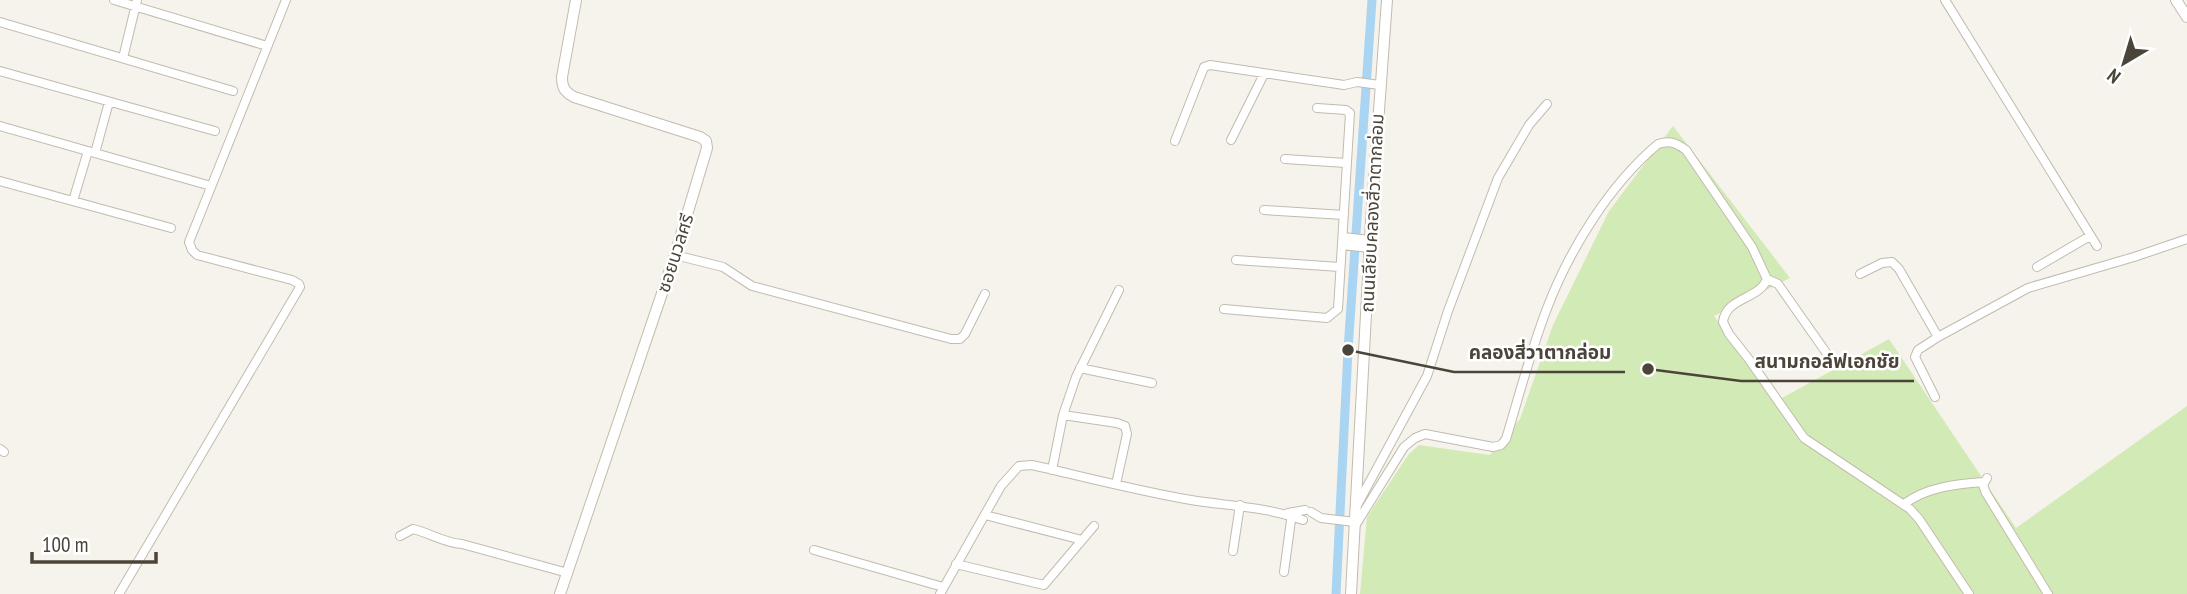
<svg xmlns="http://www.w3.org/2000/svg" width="2187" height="594" font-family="'PT Sans Narrow','Noto Sans Thai',sans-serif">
	<rect width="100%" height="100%" fill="#f6f3ec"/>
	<path fill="#d2eab5" d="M 1673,126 L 1790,278 L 1714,316 L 1782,398 L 1889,339 L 2016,528 L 2187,406 L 2187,594 L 1360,594 L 1367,517 L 1408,455 L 1419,445 L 1490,455 L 1520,419 L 1553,325 L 1609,211 Z"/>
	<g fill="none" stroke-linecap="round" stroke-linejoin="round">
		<path stroke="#a9d4f2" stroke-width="9" d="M 1336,594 L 1348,350 L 1372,0"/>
		<defs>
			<path id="minor" d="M 114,0 L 267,46
				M 1945,0 L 2097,246
				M 0,22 L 233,91
				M 123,58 L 137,0
				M 0,71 L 215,131
				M 0,126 L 211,186
				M 1231,140 L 1264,74
				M 1175,141 L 1204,67 L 1210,65 L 1344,85 L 1357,82 L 1380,85
				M 95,153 L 109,102
				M 1285,159 L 1346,163
				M 0,181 L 171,228
				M 73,201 L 88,151
				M 1264,210 L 1344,215
				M 1343,237 L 1370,240
				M 1342,245 L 1370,248
				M 675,255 L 723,267 L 752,286 L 951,339 L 960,339 L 965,334 L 985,294
				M 1236,260 L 1340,267
				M 2037,267 L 2090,236
				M 1860,274 L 1882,263 L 1892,262 L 1899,269 L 1938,337
				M 1767,279 C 1759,300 1726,297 1723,322 L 1729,334 L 1748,358 L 1804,438 L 1910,509 L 1919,519 L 1969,594
				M 1224,309 L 1327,318 L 1338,309 L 1350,113 L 1346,110 L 1317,108
				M 1080,368 L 1152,383
				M 1935,397 L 1915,357 L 1918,350 L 1938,337 L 2028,288 L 2134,257 L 2187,239
				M 1063,415 L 1117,423 L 1125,426 L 1127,434 L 1116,484
				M 0,449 L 4,452
				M 1052,470 L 1063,415 L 1076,377 L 1119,290
				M 1987,478 L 1983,485 L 1986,493 L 2048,594
				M 1904,504 C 1927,487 1956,484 1984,482
				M 1356,507 L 1427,376 L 1448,311 L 1498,178 L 1529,125 L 1547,104
				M 1311,512 L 1321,518 L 1355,522
				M 1288,513 L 1305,510
				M 985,515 L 1082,540
				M 1355,526 L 1404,447 L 1415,438 L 1425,434 L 1493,447 L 1501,445 L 1506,439 C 1519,396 1530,353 1546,311 C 1568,252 1609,185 1658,144 C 1670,140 1676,143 1686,150 L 1752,247 L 1767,279 L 1778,284 L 1830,358
				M 400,536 L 413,529 C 430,533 444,543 462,544 L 568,573
				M 814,550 L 943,587
				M 1233,551 L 1240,505
				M 956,564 L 1044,585 L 1094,526
				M 1284,572 L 1292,513
				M 119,594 L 300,287 L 299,284 L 292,280 L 197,255 L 192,250 L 189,242 L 286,0
				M 940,594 L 1001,486 L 1019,466 L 1032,465 C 1085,477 1138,491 1191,500 C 1229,506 1267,507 1303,520"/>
			<path id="tertiary" d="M 2176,0 L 2187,17
				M 560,594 L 675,255 L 707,148 L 706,141 L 700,137 L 574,97 C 565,92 562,88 562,77 L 576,0
				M 1351,594 L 1371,221 L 1387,0"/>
		</defs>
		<use href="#minor" stroke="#c2bbae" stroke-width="10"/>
		<use href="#tertiary" stroke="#c2bbae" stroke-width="12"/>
		<use href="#minor" stroke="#fff" stroke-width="8"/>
		<use href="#tertiary" stroke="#fff" stroke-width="10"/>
	</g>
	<g text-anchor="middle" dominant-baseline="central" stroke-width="5" stroke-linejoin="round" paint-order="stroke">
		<g font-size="18" fill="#4b4439" stroke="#fff">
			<text transform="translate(1372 213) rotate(-87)">ถนนเลียบคลองสี่วาตากล่อม</text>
			<text transform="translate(675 253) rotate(-72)">ซอยนวลศรี</text>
		</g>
	</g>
	<path fill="none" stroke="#4b4439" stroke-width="2.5" d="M1348 350L1454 372H1625M1648 369L1741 381H1914"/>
	<g fill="#4b4439" stroke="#fff" stroke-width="2.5">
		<circle cx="1348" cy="350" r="7"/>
		<circle cx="1648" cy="369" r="7"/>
	</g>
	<g font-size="19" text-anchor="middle" font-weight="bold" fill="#4b4439" stroke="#fff" stroke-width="5" stroke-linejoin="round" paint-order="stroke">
		<text x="1540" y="359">คลองสี่วาตากล่อม</text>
		<text x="1827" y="368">สนามกอล์ฟเอกชัย</text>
	</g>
	<g transform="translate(2124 63) rotate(218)" stroke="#ffffff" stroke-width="5" paint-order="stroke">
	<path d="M0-5L12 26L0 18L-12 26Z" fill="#4b4439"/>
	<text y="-10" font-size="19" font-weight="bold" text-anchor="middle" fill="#4b4439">N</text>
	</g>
	<path d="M32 552v10h124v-10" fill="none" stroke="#4b4439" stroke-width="3.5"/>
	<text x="42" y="552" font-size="21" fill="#4b4439" stroke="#ffffff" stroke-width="5" paint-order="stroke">100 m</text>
</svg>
